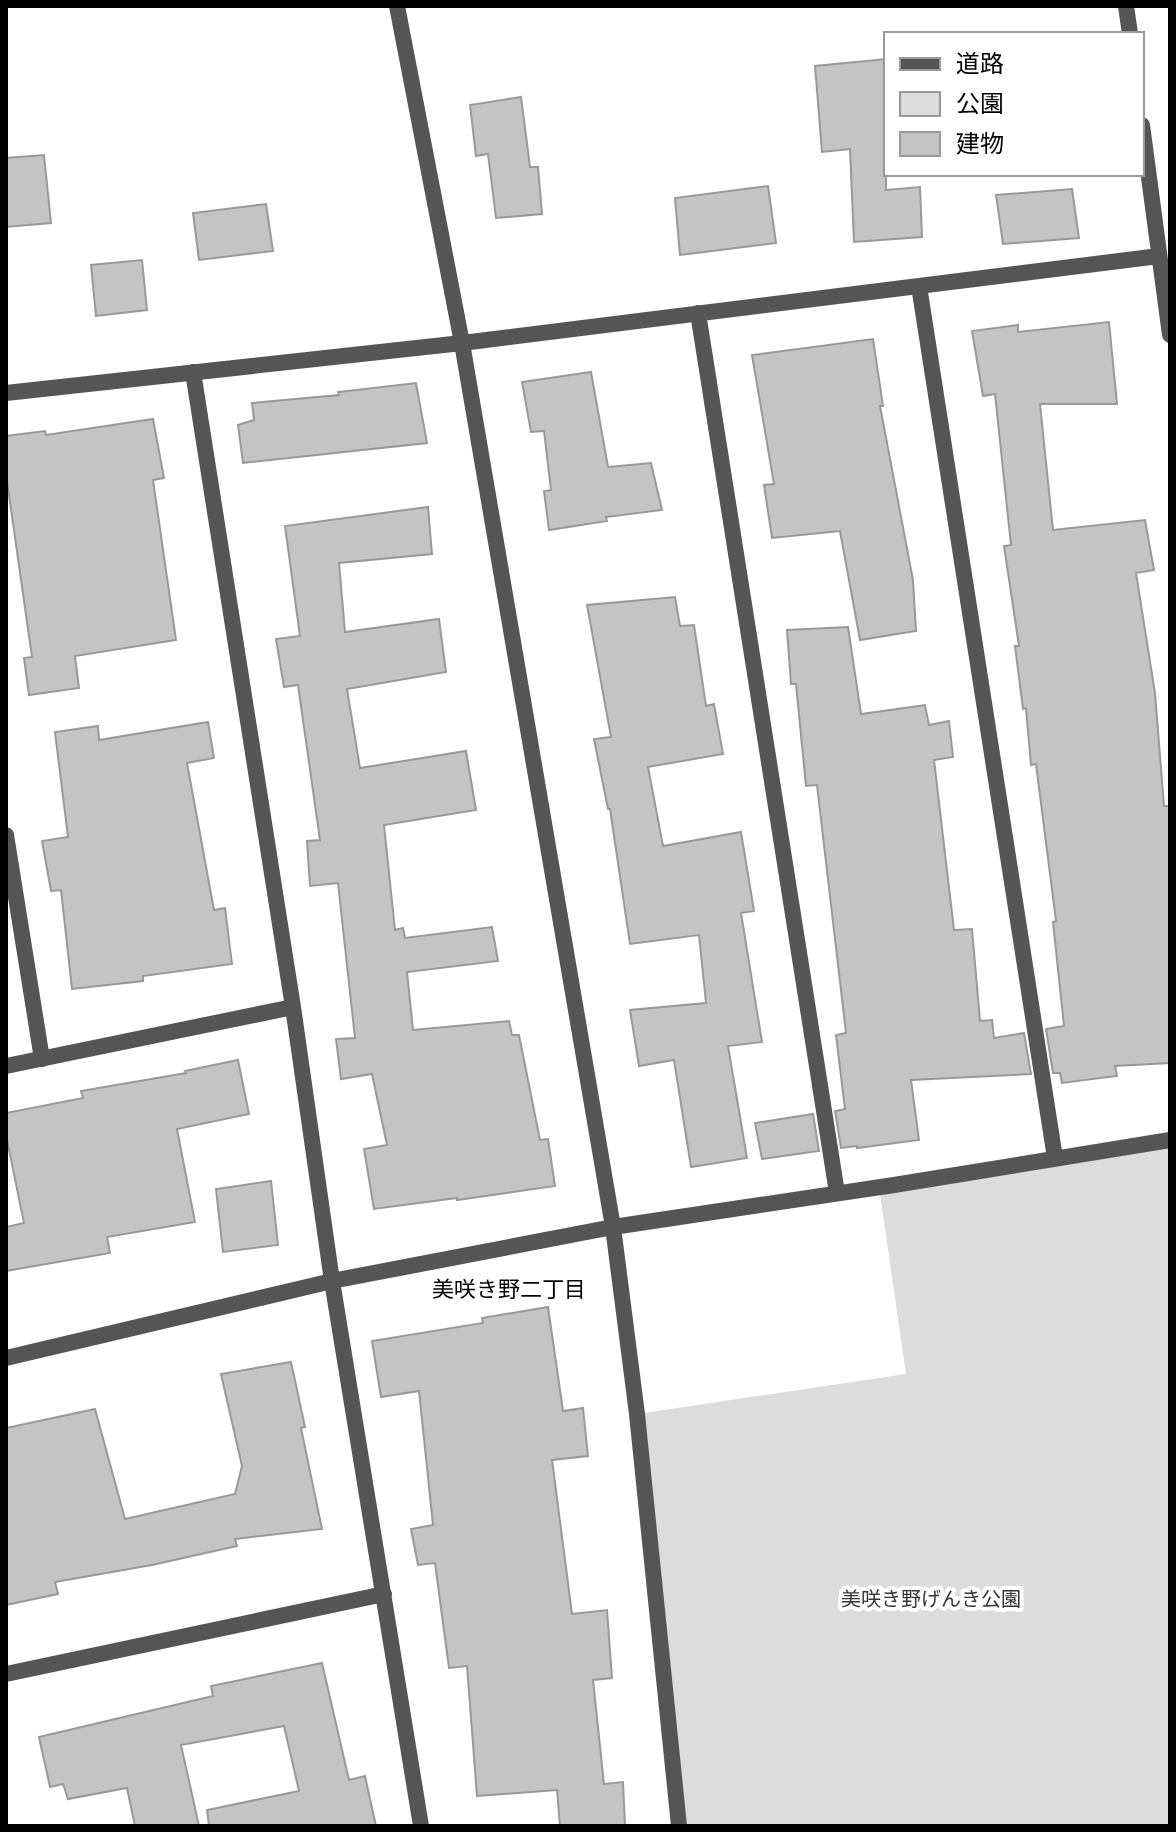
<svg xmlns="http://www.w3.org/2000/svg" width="1176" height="1832" font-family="'Work Sans','Noto Sans JP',sans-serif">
	<rect width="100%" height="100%" fill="#fff"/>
	<path fill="#dcdcdc" d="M 1170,1140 L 1170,1826 L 679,1826 L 637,1414 L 906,1374 L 880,1194 Z"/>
	<path fill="#c4c4c4" stroke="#999" stroke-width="2" d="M 886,59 L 886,190 L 920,187 L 922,237 L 854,242 L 850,149 L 822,152 L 815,66 Z
		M 521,97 L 530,167 L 538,167 L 542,214 L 496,218 L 488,154 L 476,156 L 470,105 Z
		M 44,155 L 51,223 L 6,227 L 6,158 Z
		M 768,186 L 776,243 L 680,255 L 675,198 Z
		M 1072,189 L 1079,238 L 1003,244 L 996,195 Z
		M 266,204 L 273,251 L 199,260 L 193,213 Z
		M 142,260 L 147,310 L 96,316 L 91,265 Z
		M 1109,322 L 1117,404 L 1040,404 L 1053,530 L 1145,520 L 1154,570 L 1136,573 L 1155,693 L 1164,806 L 1170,806 L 1170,1063 L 1115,1066 L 1117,1076 L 1062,1083 L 1060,1073 L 1053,1073 L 1046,1029 L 1064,1026 L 1053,922 L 1056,921 L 1036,764 L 1031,765 L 1026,708 L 1023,709 L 1015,646 L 1019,646 L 1004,546 L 1011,545 L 995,394 L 983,396 L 972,331 L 1018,325 L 1018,332 Z
		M 873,339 L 883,406 L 880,406 L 913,580 L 916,631 L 860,640 L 840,531 L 772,538 L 764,485 L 774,484 L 752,355 Z
		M 591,372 L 608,467 L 651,463 L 662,510 L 606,517 L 607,521 L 549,530 L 544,491 L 551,490 L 544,431 L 531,432 L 522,382 Z
		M 416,383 L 427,443 L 243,463 L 238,425 L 254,420 L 252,403 L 339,395 L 338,392 Z
		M 153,419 L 164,478 L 153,480 L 176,640 L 75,656 L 79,688 L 29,695 L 24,658 L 32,657 L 6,474 L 6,436 L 45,431 L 46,435 Z
		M 428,507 L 432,554 L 339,563 L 345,632 L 439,619 L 446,672 L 347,689 L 360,768 L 466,751 L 476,810 L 384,825 L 395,930 L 403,928 L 405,938 L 492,927 L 498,961 L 407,972 L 413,1030 L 509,1021 L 512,1035 L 519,1035 L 540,1140 L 548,1139 L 555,1186 L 457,1200 L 457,1198 L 374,1209 L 364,1149 L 387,1145 L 372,1074 L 341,1079 L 336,1039 L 355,1038 L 338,883 L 310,886 L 307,841 L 320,840 L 298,685 L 284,687 L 276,639 L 300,636 L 285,526 Z
		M 675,597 L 680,626 L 694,625 L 706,706 L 714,704 L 723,754 L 648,767 L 663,846 L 741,832 L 754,911 L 741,913 L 762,1042 L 728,1046 L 747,1158 L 691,1167 L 674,1060 L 639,1066 L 630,1010 L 706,1003 L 699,935 L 630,944 L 610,809 L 608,809 L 594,739 L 611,737 L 587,605 Z
		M 848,627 L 861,714 L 925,705 L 929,725 L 949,721 L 953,757 L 934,760 L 954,930 L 972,929 L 980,1021 L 992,1020 L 994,1038 L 1024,1033 L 1031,1074 L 911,1080 L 919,1140 L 857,1148 L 857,1146 L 841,1148 L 835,1111 L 845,1109 L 836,1035 L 846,1033 L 817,785 L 806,786 L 796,684 L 791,684 L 787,630 Z
		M 208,722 L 214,758 L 187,763 L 214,910 L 225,908 L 232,964 L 143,976 L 143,981 L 72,989 L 61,890 L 51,891 L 42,841 L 68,837 L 55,732 L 98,726 L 99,740 Z
		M 238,1060 L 249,1114 L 177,1129 L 195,1222 L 107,1237 L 110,1253 L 6,1271 L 6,1227 L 24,1223 L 6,1135 L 6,1113 L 83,1098 L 81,1091 L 186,1073 L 185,1071 Z
		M 813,1114 L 819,1151 L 762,1159 L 755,1123 Z
		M 271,1181 L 278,1245 L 223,1252 L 216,1189 Z
		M 548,1307 L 563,1411 L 583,1408 L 588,1456 L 552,1460 L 572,1614 L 607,1610 L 612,1678 L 593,1680 L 604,1784 L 623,1782 L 625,1826 L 560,1826 L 557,1790 L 477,1796 L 467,1666 L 449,1668 L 435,1563 L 418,1565 L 411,1529 L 433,1525 L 419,1391 L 381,1397 L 372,1341 L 483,1323 L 482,1318 Z
		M 291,1362 L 305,1427 L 301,1428 L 322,1529 L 235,1539 L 237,1546 L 152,1565 L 55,1582 L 58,1594 L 6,1605 L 6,1428 L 95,1409 L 125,1519 L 235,1494 L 242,1466 L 221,1374 Z
		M 322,1663 L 349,1780 L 365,1776 L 376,1826 L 209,1826 L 207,1810 L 299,1791 L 284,1726 L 181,1745 L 199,1826 L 135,1826 L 127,1788 L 68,1799 L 63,1784 L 50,1787 L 39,1737 L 213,1696 L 211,1686 Z"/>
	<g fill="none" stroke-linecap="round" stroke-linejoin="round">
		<path stroke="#555" stroke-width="16" d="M 397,6 L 462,343 L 613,1227 L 637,1414 L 679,1826
			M 1126,6 L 1130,34
			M 1142,125 L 1170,335
			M 919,286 L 1055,1158
			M 698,313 L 837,1193
			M 193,372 L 293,1007 L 332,1281 L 421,1826
			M 6,393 L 462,343 L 1159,256
			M 6,835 L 42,1059
			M 6,1066 L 293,1007
			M 6,1358 L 332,1281 L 613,1227 L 894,1185 L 1170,1140
			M 6,1674 L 384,1594"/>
	</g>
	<g text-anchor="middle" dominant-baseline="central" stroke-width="8" stroke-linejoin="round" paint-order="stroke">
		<g font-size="20" fill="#333" stroke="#fff">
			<text x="931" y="1599">美咲き野げんき公園</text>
		</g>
		<g font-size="22" fill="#000" stroke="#fff">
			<text x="509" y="1289">美咲き野二丁目</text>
		</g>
	</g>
	<rect width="1176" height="1832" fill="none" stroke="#000000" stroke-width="16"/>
	<rect x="884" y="32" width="260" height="144" fill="#ffffff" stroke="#999999" stroke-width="2"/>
	<rect x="900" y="58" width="40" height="12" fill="#555555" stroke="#999999" stroke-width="2"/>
	<text x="956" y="72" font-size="24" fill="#000000">道路</text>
	<rect x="900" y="92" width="40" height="24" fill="#dcdcdc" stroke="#999999" stroke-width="2"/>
	<text x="956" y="112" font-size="24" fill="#000000">公園</text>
	<rect x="900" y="132" width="40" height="24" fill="#c4c4c4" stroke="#999999" stroke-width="2"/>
	<text x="956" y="152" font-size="24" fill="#000000">建物</text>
</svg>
